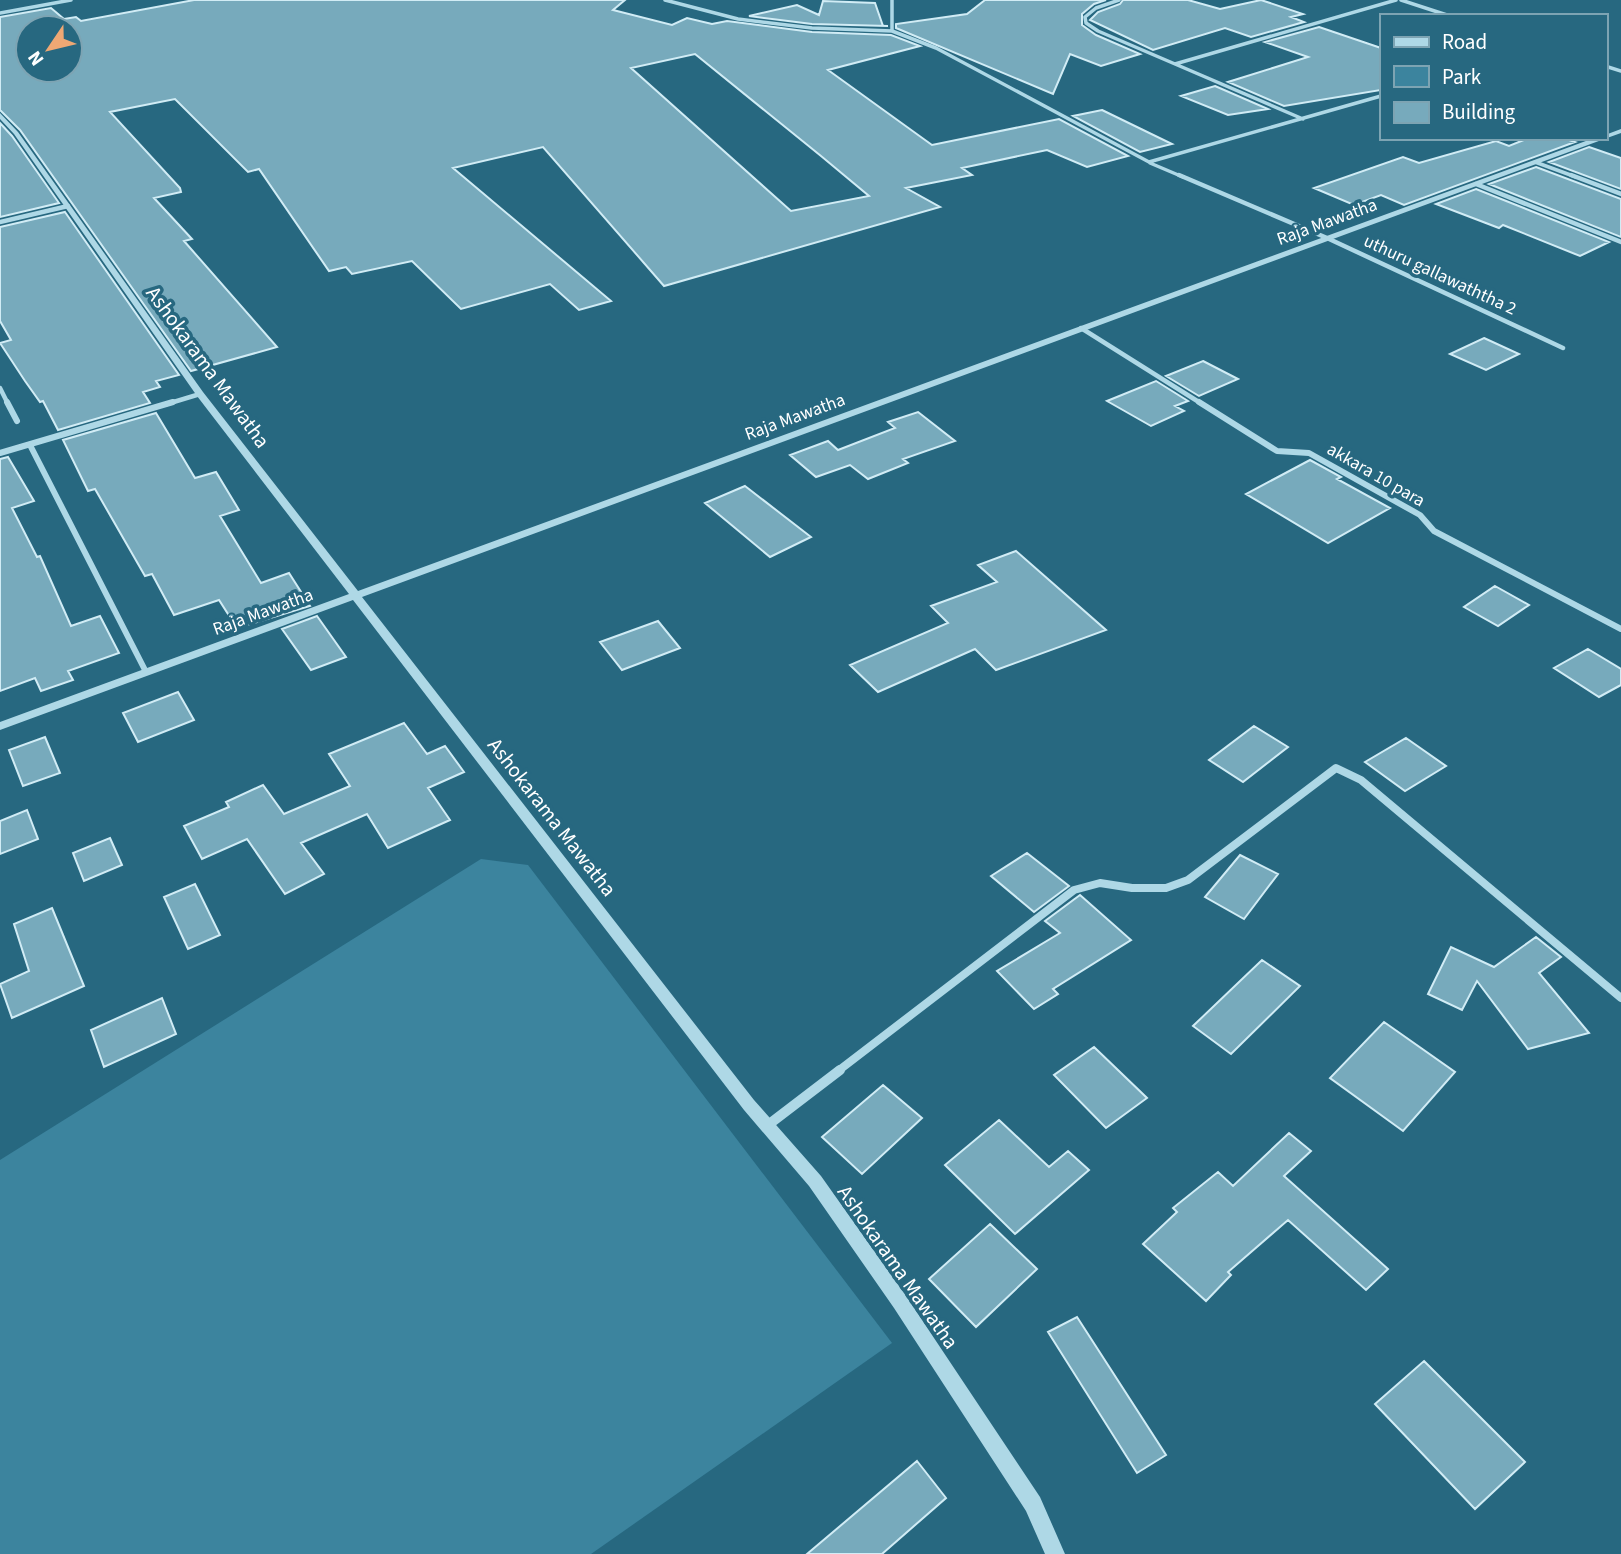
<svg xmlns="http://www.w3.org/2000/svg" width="1621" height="1554" font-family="'Source Sans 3',sans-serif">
	<rect width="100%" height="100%" fill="#276880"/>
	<path fill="#3c849e" d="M 481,859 L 528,865 L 892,1343 L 591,1554 L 0,1554 L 0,1160 Z"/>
	<path fill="#77aabc" stroke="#d1ecf5" stroke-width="2" fill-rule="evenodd" d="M 194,0 L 625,0 L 613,10 L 672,25 L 687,18 L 712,24 L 727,21 L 812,32 L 891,35 L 920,46 L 828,70 L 932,145 L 1059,119 L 1128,156 L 1087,167 L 1047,150 L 962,168 L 972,175 L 906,188 L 940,207 L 664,286 L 543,147 L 453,168 L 611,301 L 579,310 L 550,284 L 461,309 L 412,261 L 352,274 L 346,267 L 329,271 L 259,169 L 248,172 L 175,99 L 110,112 L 180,188 L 181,192 L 154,198 L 192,239 L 184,241 L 277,347 L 191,371 L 20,130 L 0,110 L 0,17 L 51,8 L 64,19 L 76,17 L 81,21 ZM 28,28 L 70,28 L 70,70 L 28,70 ZM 695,54 L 821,156 L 869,196 L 791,211 L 631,68 Z
		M 985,0 L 1106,0 L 1094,4 L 1082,14 L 1082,25 L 1096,35 L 1140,54 L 1101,66 L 1070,54 L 1053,94 L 896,28 L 896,24 L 967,14 Z
		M 1123,0 L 1188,0 L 1220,9 L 1261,0 L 1303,14 L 1291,17 L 1304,22 L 1251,37 L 1225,28 L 1153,50 L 1090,20 L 1098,12 L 1120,4 Z
		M 823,1 L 875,3 L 883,26 L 888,26 L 812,24 L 749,16 L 797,5 L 819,15 Z
		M 1319,27 L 1381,48 L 1381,90 L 1284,106 L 1228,82 L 1308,57 L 1265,42 Z
		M 1215,86 L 1268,109 L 1228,115 L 1181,96 Z
		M 1102,110 L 1172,144 L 1140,152 L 1073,116 Z
		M 0,123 L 12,136 L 59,203 L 0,217 Z
		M 1529,138 L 1563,138 L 1575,142 L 1404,205 L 1381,195 L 1354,205 L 1314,188 L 1403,157 L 1419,163 L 1496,141 L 1509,146 Z
		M 1589,147 L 1621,158 L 1621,189 L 1549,162 Z
		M 1536,167 L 1621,199 L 1621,237 L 1489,184 Z
		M 1476,189 L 1609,242 L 1580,256 L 1503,225 L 1499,228 L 1436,204 Z
		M 65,212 L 179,375 L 156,381 L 160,387 L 143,392 L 150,403 L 58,430 L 43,401 L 40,402 L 25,381 L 0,343 L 11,340 L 0,321 L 0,227 Z
		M 1484,338 L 1519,354 L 1486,370 L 1450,354 Z
		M 1203,361 L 1238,379 L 1199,396 L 1166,376 Z
		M 1156,381 L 1188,401 L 1175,406 L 1184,411 L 1151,426 L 1107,401 Z
		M 918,412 L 955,441 L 903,459 L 908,463 L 868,479 L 850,465 L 816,477 L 790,455 L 828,441 L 838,450 L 895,428 L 888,422 Z
		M 156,413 L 195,478 L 216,472 L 239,510 L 220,516 L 261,583 L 289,573 L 310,606 L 237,628 L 219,600 L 174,615 L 152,574 L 145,576 L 95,489 L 88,491 L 63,440 Z
		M 8,457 L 34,501 L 12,508 L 37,557 L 40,556 L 71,626 L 100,616 L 119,653 L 68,671 L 73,680 L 41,691 L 35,678 L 0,691 L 0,459 Z
		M 1310,460 L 1341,477 L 1337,479 L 1390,508 L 1328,543 L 1246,494 Z
		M 745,486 L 811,537 L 770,557 L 705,503 Z
		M 1016,551 L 1106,630 L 996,670 L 975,649 L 878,692 L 850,665 L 948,623 L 931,606 L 997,582 L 978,565 Z
		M 1495,586 L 1529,605 L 1498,626 L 1464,607 Z
		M 317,616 L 346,657 L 311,670 L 282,629 Z
		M 658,621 L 680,648 L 622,670 L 600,642 Z
		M 1588,649 L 1621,669 L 1621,685 L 1599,697 L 1554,668 Z
		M 178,692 L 194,720 L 138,742 L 123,713 Z
		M 404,723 L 427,754 L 445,746 L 464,772 L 428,788 L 450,820 L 388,848 L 367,814 L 301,843 L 324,874 L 285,894 L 247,839 L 202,859 L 184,826 L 229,807 L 226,802 L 263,785 L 284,814 L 350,786 L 329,754 Z
		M 1254,726 L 1288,747 L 1243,782 L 1209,760 Z
		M 45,737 L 60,773 L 23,786 L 9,750 Z
		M 1406,738 L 1446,766 L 1405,791 L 1365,762 Z
		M 27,810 L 38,839 L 0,854 L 0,821 Z
		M 110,838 L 122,865 L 84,881 L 73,853 Z
		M 1027,853 L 1069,886 L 1034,912 L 991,876 Z
		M 1240,855 L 1278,874 L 1244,919 L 1205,897 Z
		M 195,884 L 220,935 L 188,949 L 164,897 Z
		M 1080,895 L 1131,940 L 1053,989 L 1058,994 L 1034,1009 L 997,971 L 1060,933 L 1045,921 Z
		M 52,908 L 84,986 L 12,1018 L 0,984 L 29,971 L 14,924 Z
		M 1536,937 L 1561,957 L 1539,973 L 1589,1033 L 1528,1049 L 1477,981 L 1462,1010 L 1428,994 L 1451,947 L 1494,967 Z
		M 1262,960 L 1300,986 L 1231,1054 L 1193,1026 Z
		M 162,998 L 176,1034 L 104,1067 L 91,1030 Z
		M 1384,1022 L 1455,1072 L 1403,1131 L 1330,1078 Z
		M 1094,1047 L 1147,1098 L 1106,1128 L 1054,1075 Z
		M 883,1085 L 922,1118 L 862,1174 L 822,1137 Z
		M 999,1120 L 1049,1167 L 1068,1151 L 1089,1170 L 1015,1234 L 945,1165 Z
		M 1289,1133 L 1311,1151 L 1284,1176 L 1388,1269 L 1366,1290 L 1288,1220 L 1228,1272 L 1231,1275 L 1206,1301 L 1143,1244 L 1177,1212 L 1173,1208 L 1218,1172 L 1233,1186 Z
		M 990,1224 L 1037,1269 L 976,1327 L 929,1279 Z
		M 1077,1317 L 1166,1455 L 1137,1473 L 1048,1332 Z
		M 1424,1361 L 1525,1462 L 1475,1509 L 1375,1404 Z
		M 917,1461 L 946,1498 L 882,1554 L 807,1554 Z"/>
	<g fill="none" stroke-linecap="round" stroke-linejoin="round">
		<path stroke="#aed8e6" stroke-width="3.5" d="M 665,0 L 738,19 L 812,28 L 892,31 L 936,48 L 1149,162 L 1381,96
			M 892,0 L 892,31
			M 1119,0 L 1096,8 L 1085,17 L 1086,23 L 1098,31 L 1175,64
			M 1401,0 L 1450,16
			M 0,13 L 71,0
			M 1605,66 L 1621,71
			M 1303,119 L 1175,64 L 1396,0
			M 1535,162 L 1576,177
			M 1150,163 L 1183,177"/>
		<path stroke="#aed8e6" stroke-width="4.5" d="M 1179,175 L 1327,238 L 1563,348
			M 1571,175 L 1621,194
			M 1476,184 L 1621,242
			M 0,222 L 68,206
			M 1081,328 L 1202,404
			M 0,388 L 8,404
			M 167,404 L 200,394"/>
		<path stroke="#aed8e6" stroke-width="6" d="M 7,402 L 17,421
			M 1199,402 L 1277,451 L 1309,453 L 1420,515 L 1434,531 L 1621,629
			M 30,445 L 146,672
			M 0,453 L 173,402"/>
		<path stroke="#aed8e6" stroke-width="8" d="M 838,1071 L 1074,890 L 1100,883 L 1132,888 L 1166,888 L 1188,880 L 1336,768 L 1361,780 L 1621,998"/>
		<path stroke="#aed8e6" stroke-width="10" d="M 768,1125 L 840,1070"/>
		<path fill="#aed8e6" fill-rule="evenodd" d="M 0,113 L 18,132 L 203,392 L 358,591 L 1594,138 L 1605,138 L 1605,135 L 1621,129 L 1621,133 L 1607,138 L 362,597 L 754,1100 L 821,1176 L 906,1296 L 1040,1497 L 1065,1554 L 1045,1554 L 1026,1511 L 894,1308 L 809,1186 L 744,1110 L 353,600 L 0,730 L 0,722 L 349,594 L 197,396 L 14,134 L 0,119 Z"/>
	</g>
	<g text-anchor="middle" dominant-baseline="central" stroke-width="7" stroke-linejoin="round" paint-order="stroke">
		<g font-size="18" fill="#fff" stroke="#276880">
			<text transform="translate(1327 222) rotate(-20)">Raja Mawatha</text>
			<text transform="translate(1440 275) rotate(25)">uthuru gallawaththa 2</text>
			<text transform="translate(795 417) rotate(-20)">Raja Mawatha</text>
			<text transform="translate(1376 475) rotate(30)">akkara 10 para</text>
			<text transform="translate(263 612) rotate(-20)">Raja Mawatha</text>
		</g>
		<g font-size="21" fill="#fff" stroke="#276880">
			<text transform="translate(208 367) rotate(54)">Ashokarama Mawatha</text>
			<text transform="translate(552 817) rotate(52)">Ashokarama Mawatha</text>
			<text transform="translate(898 1267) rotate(55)">Ashokarama Mawatha</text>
		</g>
	</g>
	<rect x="1380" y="14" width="228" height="126" fill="#276880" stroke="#7da4b3" stroke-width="2"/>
	<rect x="1394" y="37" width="35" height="10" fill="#aed8e6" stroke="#7da4b3" stroke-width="2"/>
	<text x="1442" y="49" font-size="21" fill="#ffffff">Road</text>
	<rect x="1394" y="66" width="35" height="21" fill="#3c849e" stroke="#7da4b3" stroke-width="2"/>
	<text x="1442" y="84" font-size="21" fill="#ffffff">Park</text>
	<rect x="1394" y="102" width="35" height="21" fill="#77aabc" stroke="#7da4b3" stroke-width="2"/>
	<text x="1442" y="119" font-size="21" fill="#ffffff">Building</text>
	<g transform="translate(49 49) rotate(235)"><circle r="33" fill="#276880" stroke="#7da4b3" stroke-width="2"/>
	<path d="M0-5L12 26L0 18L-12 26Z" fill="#eea874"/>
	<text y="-10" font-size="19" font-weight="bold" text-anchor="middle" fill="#ffffff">N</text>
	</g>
</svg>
